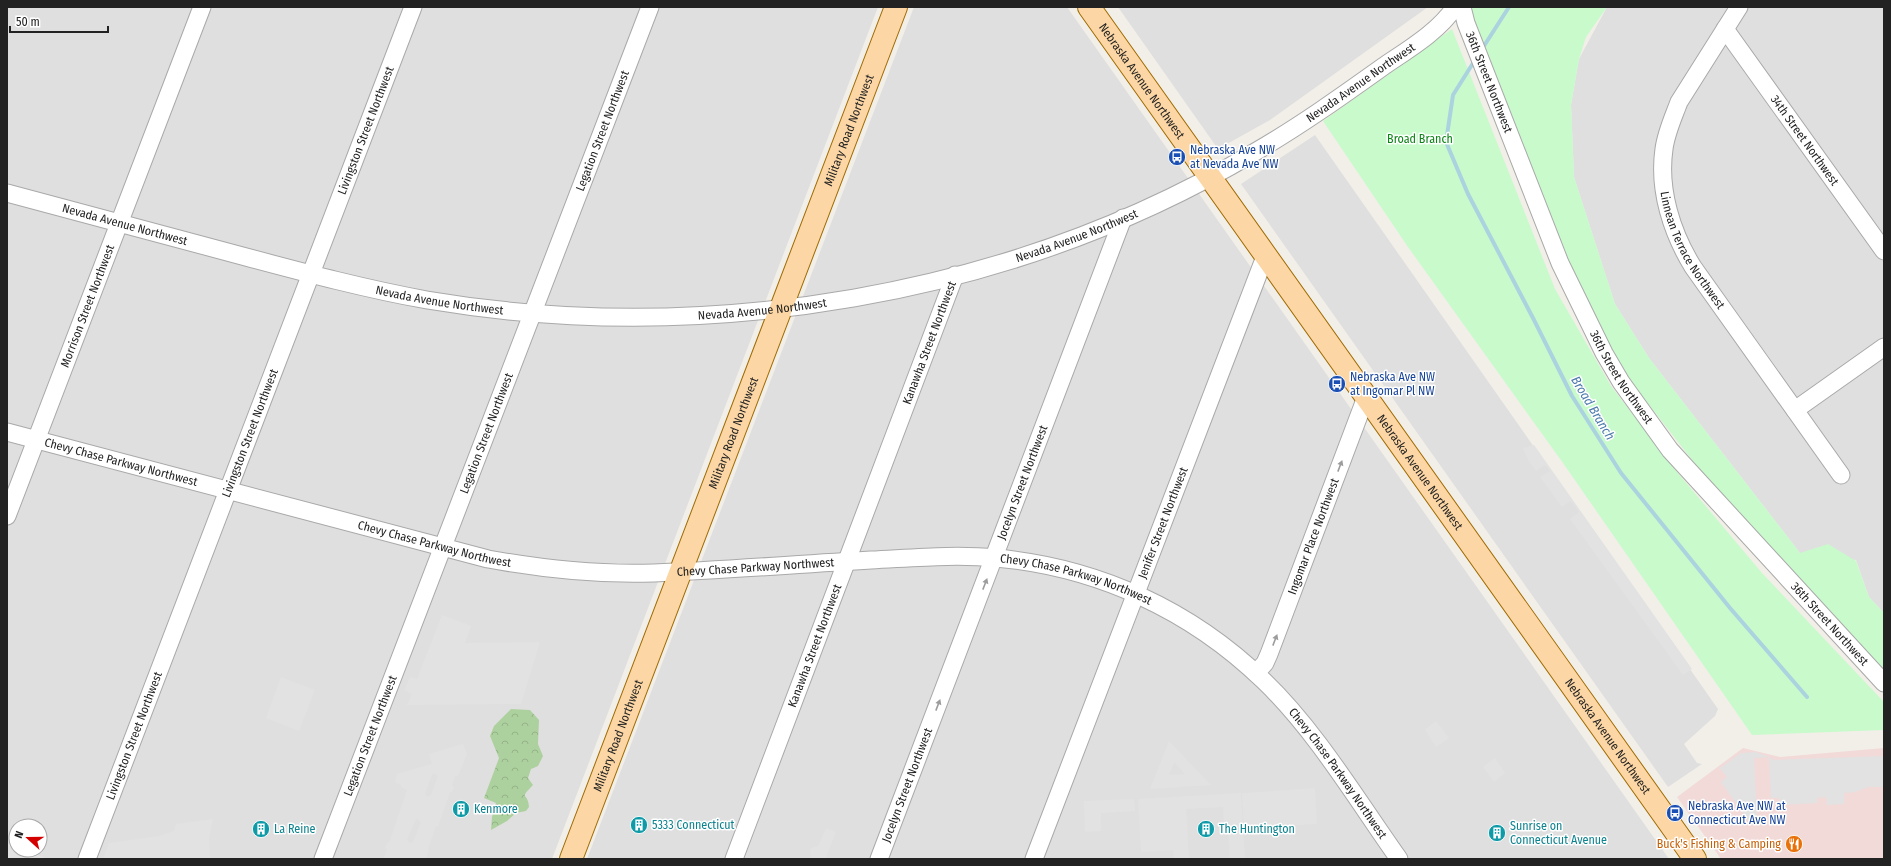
<svg xmlns="http://www.w3.org/2000/svg" width="1891" height="866" font-family="'Fira Sans Condensed',sans-serif">
	<defs>
		<pattern id="forest-crowns" width="20" height="18" patternUnits="userSpaceOnUse"><rect width="20" height="18" fill="#add19e"/><path d="M2 6a3 3 0 1 1 6 0M12 15a3 3 0 1 1 6 0" fill="none" stroke="#95b388"/></pattern>
	</defs>
	<rect width="100%" height="100%" fill="#f2efe9"/>
	<path fill="#e0dfdf" d="M 7,7 L 878,7 L 552,859 L 47,859 L 23,850 L 40,850 L 40,826 L 16,826 L 16,847 L 7,844 Z
		M 914,7 L 1067,7 L 1669,859 L 587,859 Z
		M 1118,7 L 1428,7 L 1270,120 L 1218,149 Z
		M 1607,7 L 1884,7 L 1884,613 L 1869,597 L 1856,560 L 1800,553 L 1649,358 L 1615,304 L 1574,177 L 1571,105 L 1579,59 Z
		M 1315,135 L 1718,709 L 1715,716 L 1684,744 L 1697,763 L 1702,764 L 1668,787 L 1241,184 Z"/>
	<path fill="#f2dad9" d="M 1743,748 L 1780,757 L 1884,748 L 1884,859 L 1721,859 L 1677,797 Z"/>
	<path fill="url(#forest-crowns)" d="M 511,709 L 530,710 L 539,720 L 538,744 L 543,756 L 538,766 L 531,769 L 528,778 L 533,785 C 518,801 528,791 529,807 L 526,811 L 516,813 L 507,821 L 491,830 L 492,817 L 496,803 L 484,798 L 499,758 L 490,736 L 494,726 Z"/>
	<path fill="#c8facc" d="M 1473,7 L 1607,7 L 1586,37 L 1579,59 L 1571,105 L 1574,177 L 1615,304 L 1649,358 L 1800,553 L 1828,544 L 1856,561 L 1869,597 L 1884,613 L 1884,674 L 1721,497 L 1614,360 L 1582,298 L 1514,127 L 1471,12 Z
		M 1452,29 L 1555,289 L 1611,386 L 1677,472 L 1762,573 L 1884,702 L 1884,730 L 1752,735 L 1563,463 L 1408,247 L 1323,121 Z"/>
	<path fill="#e2e2e2" fill-rule="evenodd" d="M 1534,445 L 1692,669 L 1683,675 L 1570,519 L 1579,512 L 1571,501 L 1562,507 L 1540,477 L 1550,471 L 1545,465 L 1536,471 L 1528,460 L 1523,448 Z
		M 442,615 L 471,626 L 465,643 L 540,642 L 521,704 L 407,705 L 412,694 L 404,690 L 410,677 L 417,679 Z
		M 281,677 L 315,690 L 299,731 L 266,718 Z
		M 1436,721 L 1449,738 L 1436,747 L 1425,730 Z
		M 1169,741 L 1211,785 L 1150,789 ZM 1174,763 L 1175,763 L 1185,774 L 1169,775 Z
		M 463,744 L 467,754 L 458,776 L 455,776 L 452,786 L 454,787 L 452,792 L 450,792 L 438,827 L 436,826 L 428,849 L 429,850 L 426,859 L 383,859 L 387,849 L 385,848 L 387,843 L 389,843 L 407,790 L 401,787 L 401,785 L 395,782 L 397,774 L 432,764 L 429,754 ZM 434,773 L 438,776 L 431,795 L 428,797 L 425,794 L 432,775 ZM 416,819 L 421,822 L 413,842 L 410,843 L 407,840 Z
		M 1755,752 L 1769,757 L 1754,758 L 1757,822 L 1750,823 L 1721,782 L 1727,777 L 1720,768 L 1741,753 Z
		M 1884,756 L 1884,787 L 1868,787 L 1855,792 L 1844,793 L 1844,804 L 1827,805 L 1826,797 L 1817,798 L 1817,803 L 1780,805 L 1779,798 L 1771,798 L 1769,757 L 1774,760 Z
		M 1495,758 L 1505,773 L 1494,782 L 1483,767 Z
		M 1315,788 L 1317,824 L 1244,828 L 1242,793 Z
		M 1241,793 L 1245,859 L 1230,859 L 1228,828 L 1224,828 L 1223,807 L 1186,809 L 1189,858 L 1174,859 L 1173,850 L 1141,852 L 1138,799 Z
		M 1134,799 L 1135,811 L 1101,813 L 1101,831 L 1085,832 L 1084,801 Z
		M 213,819 L 209,838 L 210,859 L 103,859 L 109,843 L 159,836 L 174,831 L 176,824 Z
		M 826,828 L 836,832 L 826,857 L 828,859 L 811,859 L 810,849 L 819,845 Z
		M 7,844 L 16,848 L 16,850 L 22,850 L 47,859 L 7,859 Z"/>
	<g fill="none" stroke-linecap="round" stroke-linejoin="round">
		<path stroke="#aad3df" stroke-width="4" d="M 1482,49 L 1509,7
			M 1475,60 L 1453,95 L 1446,142 L 1468,194 L 1533,318 L 1572,396 L 1621,473 L 1730,608 L 1807,697"/>
		<defs>
			<g id="minor">
				<path id="s1" d="M 1462,7 L 1466,23 L 1560,263 L 1604,353 L 1621,382 L 1670,450 L 1884,683"/>
				<path id="s2" d="M 1739,7 L 1679,102 C 1673,118 1666,133 1664,149 C 1658,190 1672,233 1693,267 L 1841,475"/>
				<path id="s3" d="M 1725,29 L 1884,251"/>
				<path id="s4" d="M 7,193 C 87,214 166,236 246,257 C 306,273 366,289 427,300 C 706,347 1011,297 1255,152 C 1300,126 1342,96 1384,66 C 1409,49 1438,32 1455,7"/>
				<path d="M 1795,410 L 1884,347"/>
				<path id="s5" d="M 7,432 L 488,559 C 543,569 598,575 654,573 C 726,570 799,564 871,560 C 913,558 955,554 996,558 C 1097,567 1191,610 1264,681 C 1316,731 1357,800 1399,859"/>
				<path id="s6" d="M 7,516 L 202,7"/>
				<path id="s7" d="M 1256,673 L 1265,663 L 1269,654 L 1366,397"/>
				<path id="s8" d="M 87,859 L 413,7"/>
				<path id="s9" d="M 323,859 L 650,7"/>
				<path id="s10" d="M 734,859 L 955,275"/>
				<path id="s11" d="M 879,859 L 1123,218"/>
				<path id="s12" d="M 1034,859 L 1266,254"/>
			</g>
			<g id="major">
				<path id="s13" d="M 1089,7 L 1695,859"/>
				<path id="s14" d="M 571,859 L 896,7"/>
			</g>
		</defs>
		<use href="#minor" stroke="#a9a9a9" stroke-width="19"/>
		<use href="#major" stroke="#a06b00" stroke-width="24"/>
		<use href="#minor" stroke="#fff" stroke-width="17"/>
		<use href="#major" stroke="#fcd6a4" stroke-width="22"/>
	</g>
	<defs><path id="oneway-solid" d="M-6-.8H1V-3.2L6.5 0L1 3.2V.8H-6Z"/></defs>
	<g fill="#9c9c9c">
		<use href="#oneway-solid" transform="translate(1340 466) rotate(-69)"/>
		<use href="#oneway-solid" transform="translate(985 584) rotate(-69)"/>
		<use href="#oneway-solid" transform="translate(1275 640) rotate(-69)"/>
		<use href="#oneway-solid" transform="translate(938 705) rotate(-69)"/>
	</g>
	<defs>
		<symbol id="bus-disc" viewBox="-11 -11 22 22"><circle r="9.5" fill="#1a4fb4" stroke="#fff"/><path d="M-5-6H5V4H4V6H2V4H-2V6H-4V4H-5ZM-3.5-4V0h7V-4ZM-3.5 1.2v1.5H-2V1.2ZM2 1.2v1.5H3.5V1.2Z" fill="#fff"/></symbol>
		<symbol id="building-disc" viewBox="-11 -11 22 22"><circle r="9.5" fill="#0f9aa8" stroke="#fff"/><path d="M-4-6H4V6H1V3H-1V6H-4ZM-2.5-4.3h1.7v1.8h-1.7ZM.8-4.3h1.7v1.8H.8ZM-2.5-1h1.7V.8h-1.7ZM.8-1h1.7V.8H.8Z" fill="#fff"/></symbol>
		<symbol id="restaurant-disc" viewBox="-11 -11 22 22"><circle r="9.5" fill="#e8710a" stroke="#fff"/><path d="M-5-6h1v4h1v-4h1v4h1v-4h1v5L-1.5 .5V6h-2V.5L-5-1ZM5-6V6H3V1.5H1.5Q1.5-4 5-6Z" fill="#fff"/></symbol>
	</defs>
	<g fill-rule="evenodd">
		<use href="#bus-disc" x="1167" y="147" width="20" height="20"/>
		<use href="#bus-disc" x="1327" y="374" width="20" height="20"/>
		<use href="#building-disc" x="451" y="799" width="20" height="20"/>
		<use href="#bus-disc" x="1665" y="803" width="20" height="20"/>
		<use href="#building-disc" x="629" y="815" width="20" height="20"/>
		<use href="#building-disc" x="251" y="819" width="20" height="20"/>
		<use href="#building-disc" x="1196" y="819" width="20" height="20"/>
		<use href="#building-disc" x="1487" y="823" width="20" height="20"/>
		<use href="#restaurant-disc" x="1784" y="834" width="20" height="20"/>
	</g>
	<g text-anchor="middle" dominant-baseline="central" stroke-width="3" stroke-linejoin="round" paint-order="stroke">
		<g font-size="12" fill="#222" stroke="#fff">
			<text stroke="none"><textPath href="#s13" startOffset="91">Nebraska Avenue Northwest</textPath></text>
			<text stroke="none"><textPath href="#s4" startOffset="1418">Nevada Avenue Northwest</textPath></text>
			<text stroke="none"><textPath href="#s1" startOffset="80">36th Street Northwest</textPath></text>
			<text stroke="none"><textPath href="#s9" startOffset="780">Legation Street Northwest</textPath></text>
			<text stroke="none"><textPath href="#s14" startOffset="780">Military Road Northwest</textPath></text>
			<text stroke="none"><textPath href="#s8" startOffset="780">Livingston Street Northwest</textPath></text>
			<text stroke="none"><textPath href="#s3" startOffset="137">34th Street Northwest</textPath></text>
			<text stroke="none"><textPath href="#s4" startOffset="122">Nevada Avenue Northwest</textPath></text>
			<text stroke="none"><textPath href="#s4" startOffset="1094">Nevada Avenue Northwest</textPath></text>
			<text stroke="none"><textPath href="#s2" startOffset="270">Linnean Terrace Northwest</textPath></text>
			<text stroke="none"><textPath href="#s4" startOffset="446">Nevada Avenue Northwest</textPath></text>
			<text stroke="none"><textPath href="#s6" startOffset="225">Morrison Street Northwest</textPath></text>
			<text stroke="none"><textPath href="#s4" startOffset="770">Nevada Avenue Northwest</textPath></text>
			<text stroke="none"><textPath href="#s10" startOffset="552">Kanawha Street Northwest</textPath></text>
			<text stroke="none"><textPath href="#s1" startOffset="404">36th Street Northwest</textPath></text>
			<text stroke="none"><textPath href="#s8" startOffset="456">Livingston Street Northwest</textPath></text>
			<text stroke="none"><textPath href="#s9" startOffset="456">Legation Street Northwest</textPath></text>
			<text stroke="none"><textPath href="#s14" startOffset="456">Military Road Northwest</textPath></text>
			<text stroke="none"><textPath href="#s5" startOffset="118">Chevy Chase Parkway Northwest</textPath></text>
			<text stroke="none"><textPath href="#s13" startOffset="571">Nebraska Avenue Northwest</textPath></text>
			<text stroke="none"><textPath href="#s11" startOffset="403">Jocelyn Street Northwest</textPath></text>
			<text stroke="none"><textPath href="#s12" startOffset="360">Jenifer Street Northwest</textPath></text>
			<text stroke="none"><textPath href="#s7" startOffset="149">Ingomar Place Northwest</textPath></text>
			<text stroke="none"><textPath href="#s5" startOffset="442">Chevy Chase Parkway Northwest</textPath></text>
			<text stroke="none"><textPath href="#s5" startOffset="766">Chevy Chase Parkway Northwest</textPath></text>
			<text stroke="none"><textPath href="#s5" startOffset="1090">Chevy Chase Parkway Northwest</textPath></text>
			<text stroke="none"><textPath href="#s1" startOffset="728">36th Street Northwest</textPath></text>
			<text stroke="none"><textPath href="#s10" startOffset="228">Kanawha Street Northwest</textPath></text>
			<text stroke="none"><textPath href="#s8" startOffset="132">Livingston Street Northwest</textPath></text>
			<text stroke="none"><textPath href="#s9" startOffset="132">Legation Street Northwest</textPath></text>
			<text stroke="none"><textPath href="#s14" startOffset="132">Military Road Northwest</textPath></text>
			<text stroke="none"><textPath href="#s13" startOffset="895">Nebraska Avenue Northwest</textPath></text>
			<text stroke="none"><textPath href="#s5" startOffset="1426">Chevy Chase Parkway Northwest</textPath></text>
			<text stroke="none"><textPath href="#s11" startOffset="79">Jocelyn Street Northwest</textPath></text>
		</g>
		<g font-size="12" fill="#0c8416" stroke="#fff">
			<text x="1420" y="139">Broad Branch</text>
		</g>
		<g font-size="12" fill="#164399" stroke="#fff" text-anchor="start">
			<text x="1190" y="150">Nebraska Ave NW<tspan x="1190" dy="14">at Nevada Ave NW</tspan></text>
			<text x="1350" y="377">Nebraska Ave NW<tspan x="1350" dy="14">at Ingomar Pl NW</tspan></text>
			<text x="1688" y="806">Nebraska Ave NW at<tspan x="1688" dy="14">Connecticut Ave NW</tspan></text>
		</g>
		<g font-size="12" fill="#0d838f" stroke="#fff" text-anchor="start">
			<text x="474" y="809">Kenmore</text>
			<text x="652" y="825">5333 Connecticut</text>
			<text x="1510" y="826">Sunrise on<tspan x="1510" dy="14">Connecticut Avenue</tspan></text>
			<text x="274" y="829">La Reine</text>
			<text x="1219" y="829">The Huntington</text>
		</g>
		<g font-size="12" fill="#c56008" stroke="#fff" text-anchor="end">
			<text x="1781" y="844">Buck's Fishing &amp; Camping</text>
		</g>
		<g font-size="13" font-style="italic" fill="#4a7aab" stroke="#fff">
			<text transform="translate(1593 408) rotate(59)">Broad Branch</text>
		</g>
	</g>
	<rect width="1891" height="866" fill="none" stroke="#222222" stroke-width="16"/>
	<g transform="translate(28 838) rotate(291)"><circle r="19" fill="#ffffff" stroke="#a7a7a7"/>
	<path d="M0-3L7 15L0 10L-7 15Z" fill="#d40000"/>
	<text y="-6" font-size="11" font-weight="bold" text-anchor="middle" fill="#222222">N</text>
	</g>
	<path d="M10 26v6h98v-6" fill="none" stroke="#222222" stroke-width="2"/>
	<text x="16" y="26" font-size="12" fill="#222222" stroke="#ffffff" stroke-width="3" paint-order="stroke">50 m</text>
</svg>
